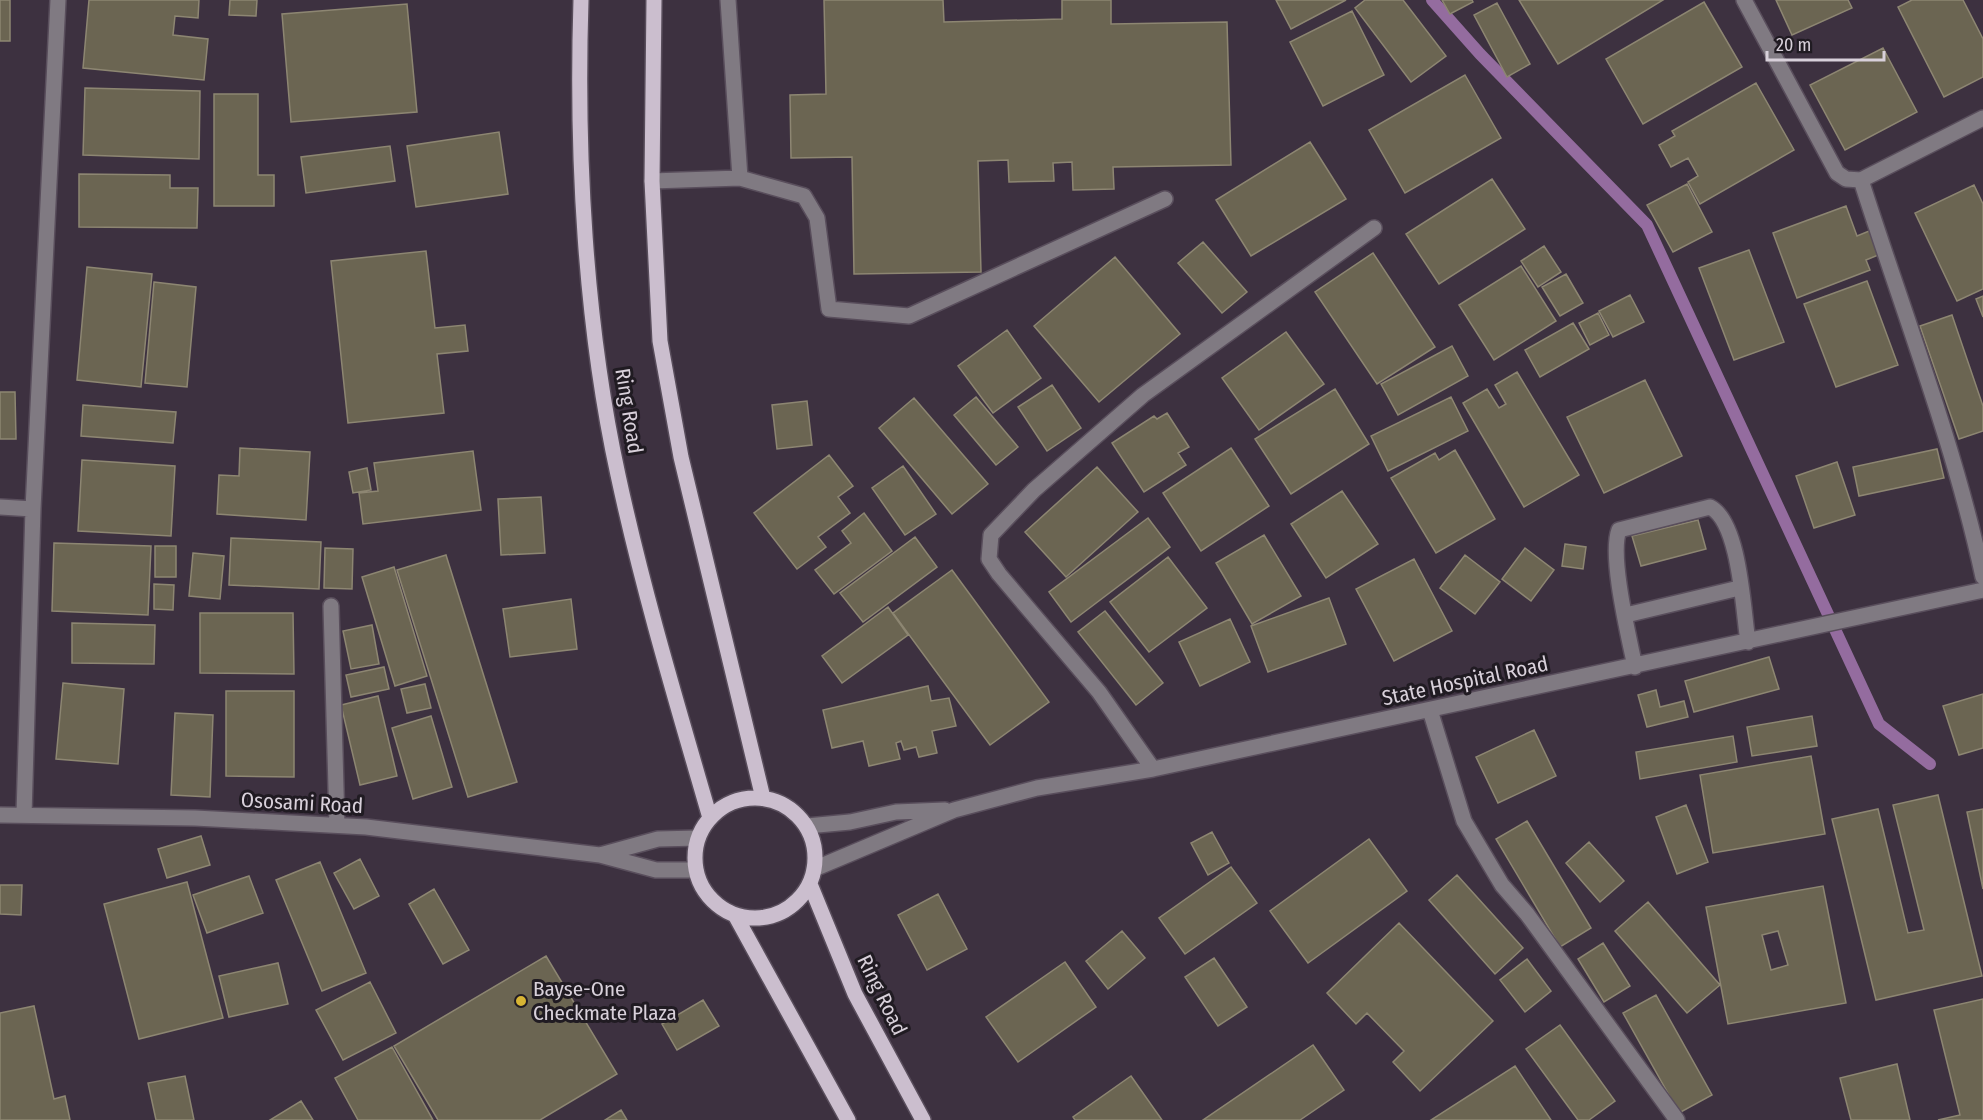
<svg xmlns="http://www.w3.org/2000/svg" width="1983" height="1120" font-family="'Fira Sans Condensed',sans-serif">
	<rect width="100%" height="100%" fill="#3d3140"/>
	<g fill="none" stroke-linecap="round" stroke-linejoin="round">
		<path stroke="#946c9f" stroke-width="12" d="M 1432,0 L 1480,54 L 1647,225 L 1879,724 L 1930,764"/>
	</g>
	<path fill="#6b6552" stroke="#8d8672" stroke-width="1.5" fill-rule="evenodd" d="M 0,0 L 10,0 L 10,41 L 0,41 Z
		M 89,0 L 199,0 L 198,18 L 175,16 L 173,35 L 208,39 L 204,80 L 83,68 Z
		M 230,0 L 257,0 L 256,16 L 229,15 Z
		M 824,0 L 943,0 L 944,22 L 1062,19 L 1062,0 L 1111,0 L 1111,24 L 1227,22 L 1231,165 L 1113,167 L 1114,189 L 1073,190 L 1072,162 L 1053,163 L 1054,181 L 1009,182 L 1008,160 L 978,161 L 981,272 L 854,274 L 852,157 L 791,158 L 790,95 L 826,94 Z
		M 1276,0 L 1346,0 L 1291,29 Z
		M 1365,0 L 1403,0 L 1446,56 L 1411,82 L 1355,8 Z
		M 1442,0 L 1472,0 L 1473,2 L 1450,14 Z
		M 1519,0 L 1663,0 L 1558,64 Z
		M 1776,0 L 1848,0 L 1852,8 L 1792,35 Z
		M 1912,0 L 1963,0 L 1983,39 L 1983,77 L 1944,97 L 1898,7 Z
		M 1704,2 L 1742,67 L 1643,124 L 1606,59 Z
		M 1497,3 L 1530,64 L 1507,77 L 1474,15 Z
		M 407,4 L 417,112 L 291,122 L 282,14 Z
		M 1352,11 L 1384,75 L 1323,106 L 1290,42 Z
		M 1883,48 L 1917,112 L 1845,150 L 1810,85 Z
		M 1465,75 L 1501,138 L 1405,193 L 1369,130 Z
		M 1756,83 L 1794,150 L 1700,204 L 1688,182 L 1698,176 L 1688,158 L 1671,167 L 1659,145 L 1675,136 L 1672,131 Z
		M 85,88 L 200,91 L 199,159 L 83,155 Z
		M 214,94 L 258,94 L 258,175 L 274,175 L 274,206 L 214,206 Z
		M 499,132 L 508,194 L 416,207 L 407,146 Z
		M 1310,142 L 1346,199 L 1251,256 L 1216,200 Z
		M 390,146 L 395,181 L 306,193 L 301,157 Z
		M 79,174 L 170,175 L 170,188 L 198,188 L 197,228 L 79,227 Z
		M 1492,179 L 1525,229 L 1439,284 L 1406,234 Z
		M 1687,184 L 1712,232 L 1673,252 L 1647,205 Z
		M 1974,185 L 1983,204 L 1983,289 L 1957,301 L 1915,213 Z
		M 1846,206 L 1857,236 L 1874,229 L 1883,253 L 1866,260 L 1870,270 L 1797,298 L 1773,233 Z
		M 1203,242 L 1247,292 L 1222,313 L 1178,263 Z
		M 1544,246 L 1561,272 L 1538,287 L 1521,261 Z
		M 1749,250 L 1784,342 L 1734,360 L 1699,268 Z
		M 426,251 L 435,328 L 465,325 L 468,351 L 437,354 L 444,413 L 348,423 L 331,261 Z
		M 1373,253 L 1435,347 L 1377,384 L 1315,292 Z
		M 1115,257 L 1180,334 L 1099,402 L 1034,326 Z
		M 1521,266 L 1556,321 L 1494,360 L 1459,305 Z
		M 87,267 L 152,274 L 141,387 L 77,380 Z
		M 1566,274 L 1583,303 L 1560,316 L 1542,287 Z
		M 1867,281 L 1898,365 L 1836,387 L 1804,304 Z
		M 154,282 L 196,287 L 187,387 L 145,383 Z
		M 1630,295 L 1644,322 L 1613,337 L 1599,311 Z
		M 1983,296 L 1983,317 L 1976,299 Z
		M 1598,313 L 1609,335 L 1590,345 L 1579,323 Z
		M 1952,315 L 1983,406 L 1983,431 L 1959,439 L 1920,326 Z
		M 1573,323 L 1589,349 L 1540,377 L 1525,350 Z
		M 1007,330 L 1041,378 L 993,413 L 958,366 Z
		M 1286,332 L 1324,384 L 1259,430 L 1222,378 Z
		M 1452,346 L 1468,376 L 1398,415 L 1381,384 Z
		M 1517,372 L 1579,475 L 1524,507 L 1463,403 L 1487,389 L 1499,408 L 1506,404 L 1495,385 Z
		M 1645,380 L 1682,456 L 1604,493 L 1567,417 Z
		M 1052,385 L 1081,428 L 1047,451 L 1018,407 Z
		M 1335,389 L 1369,444 L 1291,494 L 1255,439 Z
		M 0,392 L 15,392 L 16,439 L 0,439 Z
		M 976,397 L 1018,447 L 996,465 L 954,415 Z
		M 1451,397 L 1468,431 L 1388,471 L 1371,436 Z
		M 914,398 L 988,484 L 952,514 L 879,428 Z
		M 807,401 L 812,445 L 777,449 L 772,405 Z
		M 83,405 L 176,412 L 173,443 L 81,436 Z
		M 1167,413 L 1189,447 L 1178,453 L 1186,465 L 1144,492 L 1112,443 L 1154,416 L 1157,419 Z
		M 240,448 L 310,452 L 306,520 L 217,514 L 219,475 L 239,476 Z
		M 1231,448 L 1269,506 L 1201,551 L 1163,493 Z
		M 1937,449 L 1944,478 L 1859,496 L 1853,467 Z
		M 1455,450 L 1495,519 L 1436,553 L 1391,478 L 1435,453 L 1439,460 Z
		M 473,451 L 481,510 L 363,524 L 359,493 L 378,491 L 374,463 Z
		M 829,455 L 853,486 L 838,497 L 850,513 L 818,537 L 826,547 L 797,569 L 754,513 Z
		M 82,460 L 175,466 L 171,536 L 78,531 Z
		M 1837,462 L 1855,515 L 1814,528 L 1796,476 Z
		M 903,466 L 936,514 L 905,535 L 872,488 Z
		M 1097,467 L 1138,512 L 1066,577 L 1025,532 Z
		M 367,468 L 371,490 L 353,493 L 349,472 Z
		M 1342,491 L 1378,544 L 1326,578 L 1291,524 Z
		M 541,497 L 545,553 L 501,555 L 498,499 Z
		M 864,513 L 892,551 L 834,594 L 815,570 L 851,543 L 842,531 Z
		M 1148,518 L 1170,547 L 1071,622 L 1049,592 Z
		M 1698,520 L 1706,549 L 1641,566 L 1632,536 Z
		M 1264,535 L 1301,596 L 1252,624 L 1216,563 Z
		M 915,537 L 937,567 L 863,622 L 840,593 Z
		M 231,538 L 321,542 L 319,589 L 229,585 Z
		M 54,543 L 151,546 L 148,615 L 52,611 Z
		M 1565,544 L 1586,547 L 1583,569 L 1562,566 Z
		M 155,546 L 176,546 L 176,577 L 155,577 Z
		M 325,548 L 353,549 L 352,589 L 324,588 Z
		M 1525,548 L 1554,570 L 1531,601 L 1502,579 Z
		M 193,553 L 224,556 L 220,599 L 189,596 Z
		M 446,555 L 517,782 L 468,797 L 397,570 Z
		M 1465,555 L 1500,582 L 1475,614 L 1440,588 Z
		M 1168,557 L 1207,608 L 1149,652 L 1110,602 Z
		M 1414,559 L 1452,631 L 1394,661 L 1356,589 Z
		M 394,567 L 427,676 L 395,686 L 362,577 Z
		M 952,570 L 1049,702 L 990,745 L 893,613 Z
		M 154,584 L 174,585 L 173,610 L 154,609 Z
		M 1329,598 L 1346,644 L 1268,672 L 1251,626 Z
		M 571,599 L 577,649 L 510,657 L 503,609 Z
		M 888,607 L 908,635 L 842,683 L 822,656 Z
		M 1105,611 L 1163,683 L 1136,705 L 1078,632 Z
		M 200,613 L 293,613 L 294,674 L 200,673 Z
		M 1230,619 L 1250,662 L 1200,686 L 1179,642 Z
		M 72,623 L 155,625 L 154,664 L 72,663 Z
		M 372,625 L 379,664 L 351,669 L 343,631 Z
		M 1769,657 L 1779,689 L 1694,712 L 1685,681 Z
		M 384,667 L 389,689 L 351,697 L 346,675 Z
		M 63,683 L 124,689 L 118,764 L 56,759 Z
		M 425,684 L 431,708 L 407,713 L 401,689 Z
		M 928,686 L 931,701 L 949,698 L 956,726 L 932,731 L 937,753 L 919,757 L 916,747 L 904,750 L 901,741 L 896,743 L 900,759 L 869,766 L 863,741 L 832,748 L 823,710 Z
		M 1656,690 L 1660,707 L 1684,701 L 1688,717 L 1647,727 L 1638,695 Z
		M 226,691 L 294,691 L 294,777 L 226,776 Z
		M 1983,694 L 1983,748 L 1959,755 L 1943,706 Z
		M 378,696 L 397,776 L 360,785 L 341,705 Z
		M 175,713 L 213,715 L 210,797 L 171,795 Z
		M 431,716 L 452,787 L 413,799 L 392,728 Z
		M 1812,716 L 1817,746 L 1752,756 L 1747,727 Z
		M 1534,730 L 1556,776 L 1498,803 L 1476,757 Z
		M 1733,736 L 1737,762 L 1640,779 L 1636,752 Z
		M 1811,756 L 1825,834 L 1713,853 L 1700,775 Z
		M 1938,795 L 1982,976 L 1876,1000 L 1832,819 L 1878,809 L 1908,933 L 1924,930 L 1893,805 Z
		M 1686,805 L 1708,862 L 1677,874 L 1656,817 Z
		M 1983,809 L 1983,889 L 1967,812 Z
		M 1527,821 L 1591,928 L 1560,947 L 1496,839 Z
		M 1212,832 L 1229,863 L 1208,875 L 1191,843 Z
		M 201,836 L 210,865 L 167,878 L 158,849 Z
		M 1369,839 L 1407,891 L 1308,963 L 1270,911 Z
		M 1589,842 L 1624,881 L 1600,902 L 1566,863 Z
		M 360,859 L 379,896 L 354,909 L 334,873 Z
		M 320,862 L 366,973 L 322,991 L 276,880 Z
		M 1231,867 L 1257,903 L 1185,954 L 1159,918 Z
		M 1457,875 L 1523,948 L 1495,974 L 1429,900 Z
		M 249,876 L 263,913 L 207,933 L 193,895 Z
		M 187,882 L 223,1018 L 139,1039 L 104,904 Z
		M 0,885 L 22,885 L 21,915 L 0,914 Z
		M 1823,886 L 1846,1003 L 1728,1024 L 1706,907 ZM 1778,931 L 1788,965 L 1771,970 L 1762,935 Z
		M 434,889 L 469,950 L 443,964 L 409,904 Z
		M 938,894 L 967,949 L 927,970 L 898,915 Z
		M 1648,902 L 1720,985 L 1687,1013 L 1615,931 Z
		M 1399,923 L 1493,1021 L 1420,1091 L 1393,1062 L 1404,1051 L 1367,1013 L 1356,1024 L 1327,993 Z
		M 1122,931 L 1145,958 L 1108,989 L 1086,961 Z
		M 1603,943 L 1630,986 L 1604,1002 L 1578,959 Z
		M 546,956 L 617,1074 L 540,1120 L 438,1120 L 394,1046 Z
		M 1214,958 L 1247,1007 L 1218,1026 L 1185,977 Z
		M 1527,959 L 1551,991 L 1525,1012 L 1500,980 Z
		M 1065,962 L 1096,1007 L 1018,1062 L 986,1017 Z
		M 278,963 L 288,1004 L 229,1017 L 219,976 Z
		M 370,982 L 396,1033 L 343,1060 L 316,1010 Z
		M 1656,995 L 1712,1095 L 1679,1113 L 1623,1013 Z
		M 1983,999 L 1983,1120 L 1938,1120 L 1960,1115 L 1934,1010 Z
		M 703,1000 L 719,1026 L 677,1050 L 662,1024 Z
		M 34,1006 L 54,1099 L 65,1096 L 70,1120 L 0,1120 L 0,1013 Z
		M 1560,1025 L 1615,1101 L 1589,1120 L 1578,1120 L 1526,1049 Z
		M 1313,1045 L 1344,1090 L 1300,1120 L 1203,1120 Z
		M 392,1047 L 433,1120 L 358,1120 L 335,1078 Z
		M 1897,1064 L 1910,1120 L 1851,1120 L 1840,1078 Z
		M 1515,1066 L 1551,1120 L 1431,1120 Z
		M 185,1076 L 194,1120 L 156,1120 L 148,1083 Z
		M 1131,1076 L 1162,1120 L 1075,1120 L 1073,1117 Z
		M 301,1101 L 313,1120 L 270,1120 Z
		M 621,1110 L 627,1120 L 605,1120 Z"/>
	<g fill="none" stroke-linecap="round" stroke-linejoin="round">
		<defs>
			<path id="minor" d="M 728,0 L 740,178
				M 1744,0 L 1837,173 L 1846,179 L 1861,180 C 1903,312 1954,442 1983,577
				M 1861,180 L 1983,118
				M 652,181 L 740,178 L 804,196 L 817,218 L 829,309 L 909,316 L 1165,199
				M 0,507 L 33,509
				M 331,606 L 337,825
				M 1626,615 L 1739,588
				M 1635,667 C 1629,637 1609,556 1619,530 L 1710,507 C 1740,522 1743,610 1748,642
				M 1430,710 L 1464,821 L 1502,885 L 1527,914 L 1677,1120
				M 1153,769 L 1099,692 L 999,574 L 989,559 L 991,535 L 1034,490 L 1143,395 L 1374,228
				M 0,815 L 195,818 L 366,827 L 600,855 L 656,870 L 696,870
				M 24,815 L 33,509 L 58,0
				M 807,826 L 850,822 L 896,812 L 945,810
				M 600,855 L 658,839 L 698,838
				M 814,869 L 954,810 L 1037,788 L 1153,769 L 1983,590"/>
			<path id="major" d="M 581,0 C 576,154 585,324 618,475 C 643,591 677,704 710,818
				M 654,0 L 652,181 L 660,341 L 681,457 L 763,798
				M695 858a60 60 0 1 1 120 0a60 60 0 1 1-120 0Z
				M 810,884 L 855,994 L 923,1120
				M 735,915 L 848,1120"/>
		</defs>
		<use href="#minor" stroke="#594e5c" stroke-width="18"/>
		<use href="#major" stroke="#594e5c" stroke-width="18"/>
		<use href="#minor" stroke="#807a82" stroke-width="15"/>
		<use href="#major" stroke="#cbbece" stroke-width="15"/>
	</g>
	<circle fill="#d7b434" stroke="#201b22" stroke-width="2" cx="521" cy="1001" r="6"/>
	<g text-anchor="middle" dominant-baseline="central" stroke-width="6" stroke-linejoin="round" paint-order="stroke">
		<g font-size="21" fill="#d8d0da" stroke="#201b22">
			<text transform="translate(629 411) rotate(81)">Ring Road</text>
			<text transform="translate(1465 681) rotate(-12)">State Hospital Road</text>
			<text transform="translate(302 803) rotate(3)">Ososami Road</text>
			<text transform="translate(882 995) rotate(64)">Ring Road</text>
		</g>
		<g font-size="21" fill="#d8d0da" stroke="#201b22" text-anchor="start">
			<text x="533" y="989">Bayse-One<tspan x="533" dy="24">Checkmate Plaza</tspan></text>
		</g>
	</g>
	<path d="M1767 51v9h117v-9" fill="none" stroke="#d8d0da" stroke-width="3"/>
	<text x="1776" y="51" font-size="18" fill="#d8d0da" stroke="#201b22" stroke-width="4.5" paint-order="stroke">20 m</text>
</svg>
